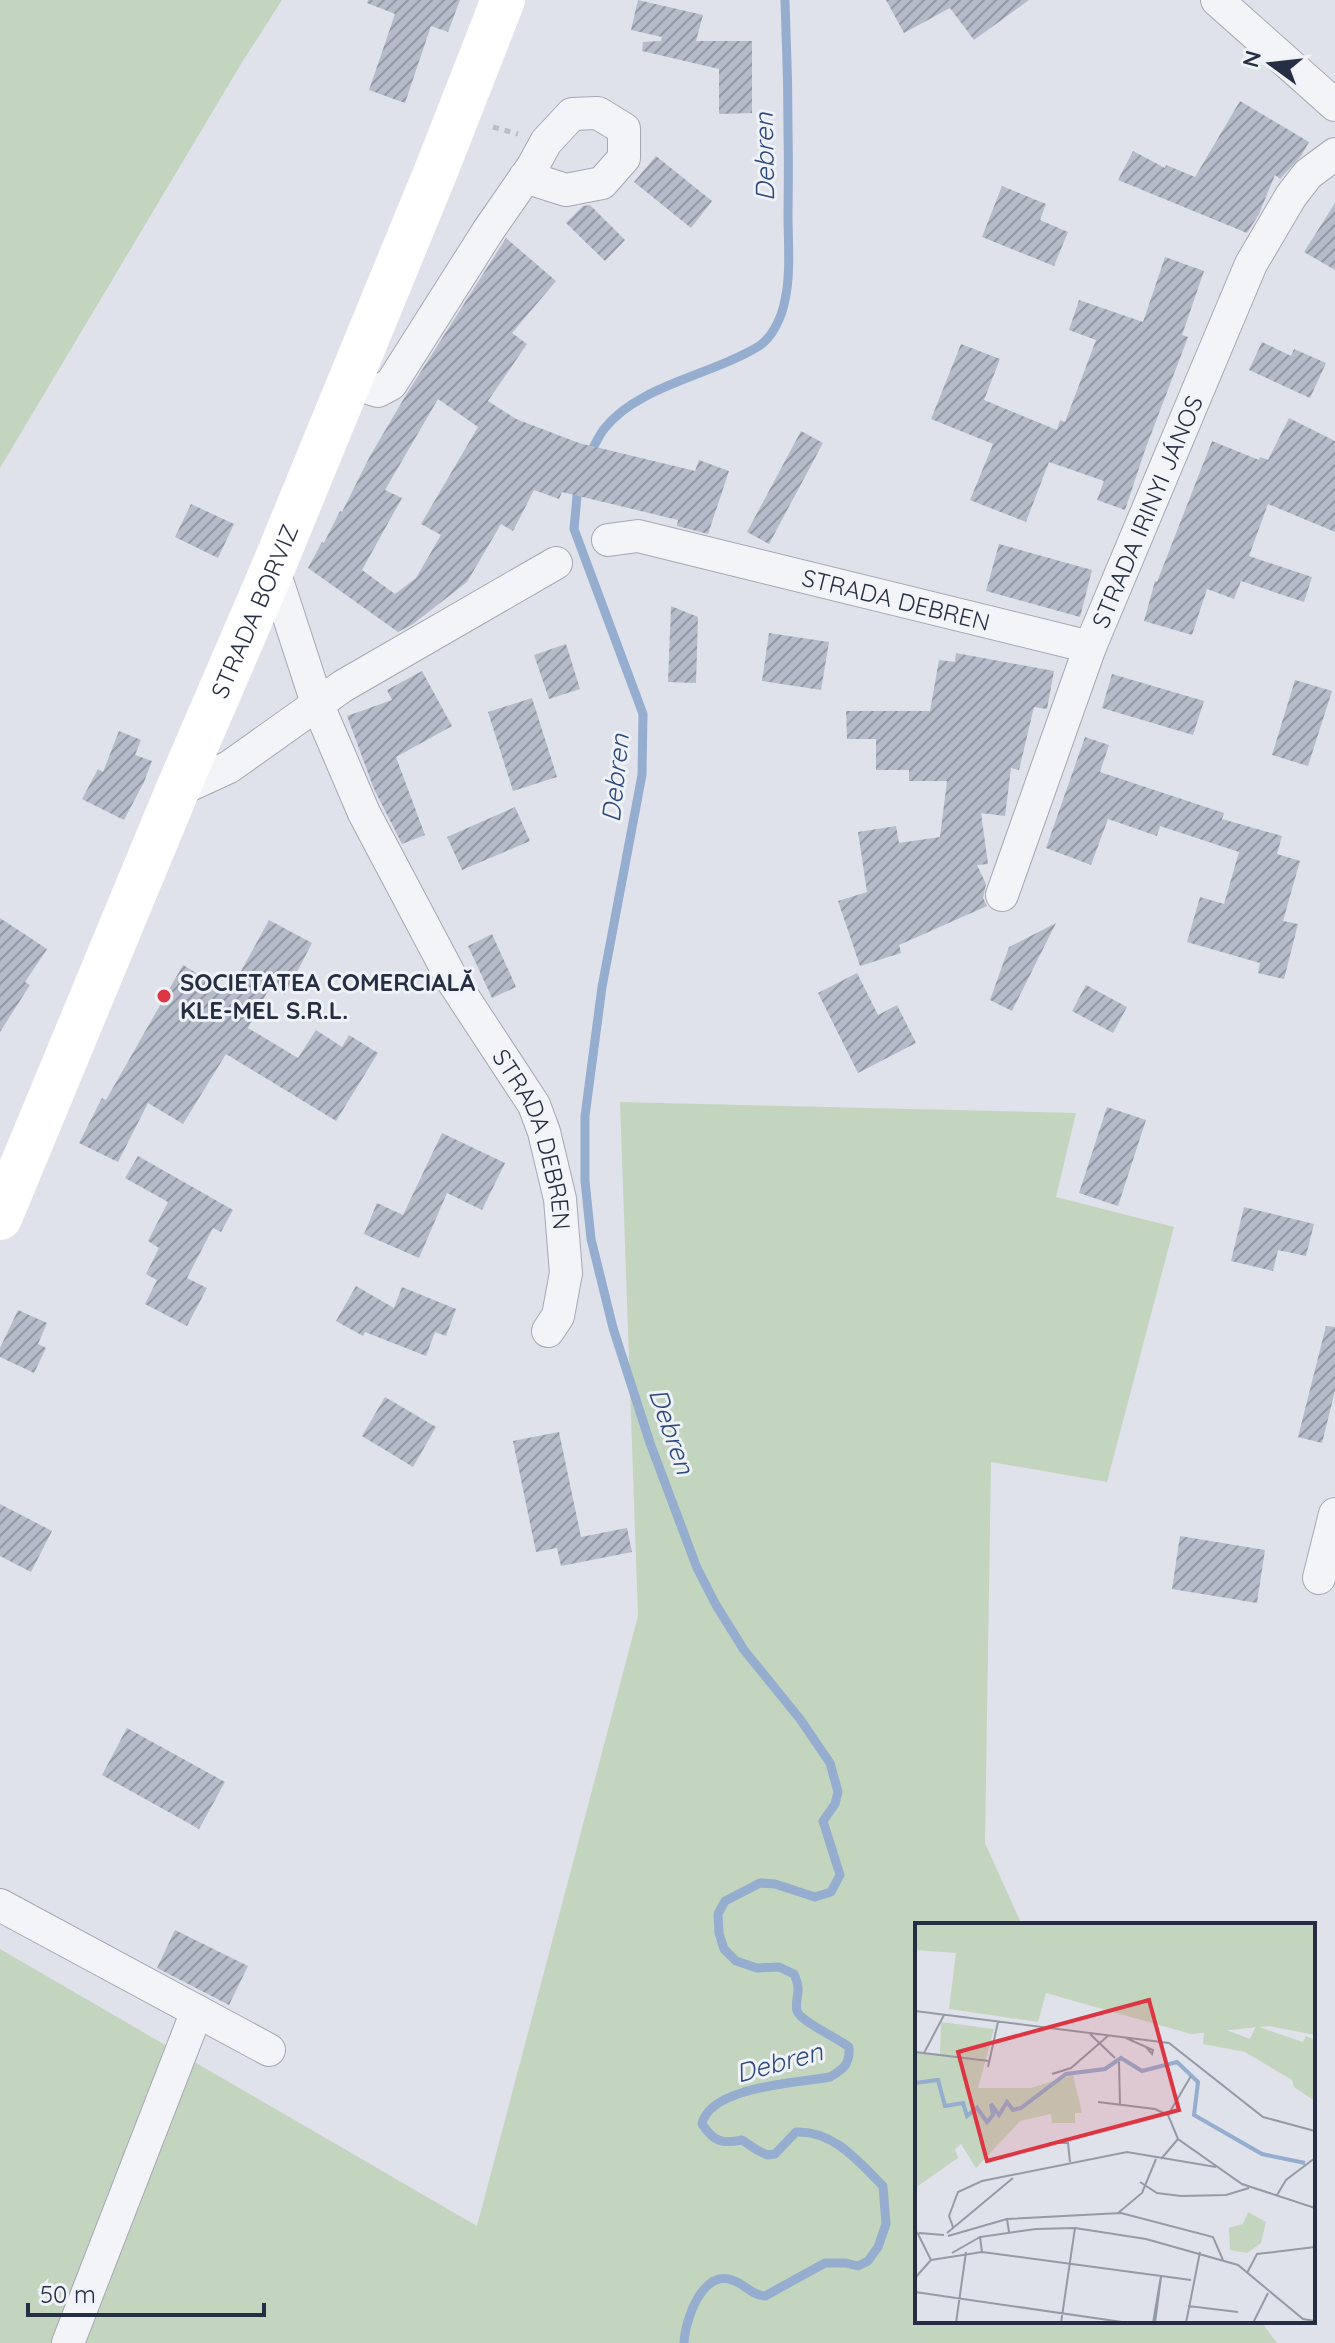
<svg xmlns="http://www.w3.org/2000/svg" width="1335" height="2343" font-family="Quicksand,sans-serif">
	<defs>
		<pattern id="building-hatch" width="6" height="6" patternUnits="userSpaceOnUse" patternTransform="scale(2)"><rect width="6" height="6" fill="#b5bbc8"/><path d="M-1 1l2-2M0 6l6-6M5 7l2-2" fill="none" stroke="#9398a4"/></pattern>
	</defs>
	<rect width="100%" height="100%" fill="#dfe2ea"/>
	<path fill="#c3d5bf" d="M 0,0 L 282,0 L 241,64 L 0,468 Z
		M 620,1102 L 1076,1113 L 1056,1197 L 1174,1227 L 1107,1482 L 991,1462 L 985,1843 L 1022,1925 L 917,1925 L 917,2321 L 1261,2321 L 1277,2343 L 0,2343 L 0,1949 L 477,2226 L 638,1616 Z"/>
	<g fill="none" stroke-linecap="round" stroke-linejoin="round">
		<path stroke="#95adce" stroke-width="9" d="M 589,456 C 593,448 598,437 604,429 C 638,385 713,375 759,346 C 773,337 782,316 785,300 C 791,272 788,242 788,214 C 789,142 788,72 785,0
			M 580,486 L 577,496 L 574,529 L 643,714 L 642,775 L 602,987 L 585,1116 L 585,1181 L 591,1239 L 613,1328 L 650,1443 L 697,1568 L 716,1605 L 744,1650 L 800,1719 L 830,1763 L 838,1792 L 835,1804 L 823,1821 L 840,1875 L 831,1892 L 815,1897 L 775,1884 L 760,1883 L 725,1901 L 718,1914 L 719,1933 L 724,1949 L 736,1961 L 757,1968 L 779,1967 L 794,1974 C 803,1994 794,1996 797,2011 C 800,2021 839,2039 849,2047 C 850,2064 844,2069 830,2077 C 799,2083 710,2086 702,2124 C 714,2142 722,2144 742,2140 L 757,2150 L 767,2155 L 775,2154 L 796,2132 C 833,2130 858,2161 883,2186 L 886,2224 L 878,2247 L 868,2261 L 858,2266 L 846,2263 L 825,2263 L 765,2296 C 751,2295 745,2284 732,2280 C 702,2269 685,2321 684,2343"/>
	</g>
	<path fill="url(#building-hatch)" fill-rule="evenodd" d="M 368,0 L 460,0 L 448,32 L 431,26 L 405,103 L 369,90 L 395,14 L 367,3 Z
		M 638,0 L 703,15 L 696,41 L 752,41 L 752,113 L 719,114 L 719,69 L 642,51 L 643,42 L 661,41 L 662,37 L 631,30 Z
		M 886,0 L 1029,0 L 974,40 L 950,8 L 904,33 Z
		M 1240,101 L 1309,142 L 1301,156 L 1280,179 L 1275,175 L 1259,214 L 1247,233 L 1118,180 L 1133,151 L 1165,168 L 1166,165 L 1195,177 Z
		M 656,156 L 712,201 L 691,228 L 634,182 Z
		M 1002,186 L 1046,204 L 1040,220 L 1068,232 L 1054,266 L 982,237 Z
		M 1335,203 L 1335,270 L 1304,252 Z
		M 590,205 L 625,240 L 605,261 L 566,223 L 583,206 Z
		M 506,238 L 556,281 L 512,333 L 527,344 L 488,401 L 516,419 L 579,443 L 695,471 L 699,460 L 729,471 L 708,534 L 677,526 L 678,520 L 562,492 L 559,499 L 534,490 L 513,531 L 501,524 L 467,582 L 413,624 L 398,632 L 308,568 L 322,542 L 324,543 L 340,511 L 342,512 L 370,456 L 406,395 ZM 438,399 L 478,427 L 421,524 L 441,535 L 416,578 L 395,594 L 362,570 L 402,498 L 385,490 Z
		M 1165,257 L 1204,271 L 1182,335 L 1188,337 L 1145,450 L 1125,510 L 1097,500 L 1104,481 L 1049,462 L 1026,522 L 970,500 L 993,444 L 931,419 L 961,344 L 1000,359 L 984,400 L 1057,430 L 1060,420 L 1065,422 L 1096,340 L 1069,330 L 1079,300 L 1143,322 Z
		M 1262,342 L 1291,356 L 1294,349 L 1326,363 L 1310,398 L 1249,370 Z
		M 1289,418 L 1335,441 L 1335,532 L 1268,504 L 1249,556 L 1312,577 L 1304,602 L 1241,581 L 1234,599 L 1207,589 L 1192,635 L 1144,621 L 1155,581 L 1157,582 L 1212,441 L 1259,460 L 1260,457 L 1268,460 Z
		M 801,431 L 823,443 L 769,544 L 747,532 Z
		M 191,504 L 234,524 L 218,558 L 175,537 Z
		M 999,544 L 1092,570 L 1080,617 L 986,591 Z
		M 671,606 L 698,617 L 696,683 L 668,682 Z
		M 769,633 L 829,642 L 821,690 L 762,681 Z
		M 566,644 L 580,689 L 549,699 L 534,655 Z
		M 956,653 L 1054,671 L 1047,709 L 1034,707 L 1019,770 L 1011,768 L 1005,816 L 981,813 L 988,864 L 977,865 L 986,884 L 983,898 L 987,906 L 899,945 L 901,953 L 860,966 L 838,901 L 867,892 L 858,832 L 896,826 L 899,843 L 940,837 L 947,781 L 909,781 L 909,770 L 876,770 L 876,739 L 847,739 L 846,711 L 930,711 L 939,660 L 955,662 Z
		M 422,671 L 452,726 L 396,757 L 425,835 L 402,844 L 374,789 L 347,716 L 392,700 L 387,690 Z
		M 1112,674 L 1204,701 L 1193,735 L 1102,708 Z
		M 1295,680 L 1332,691 L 1308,766 L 1272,755 Z
		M 532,698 L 557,777 L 513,791 L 488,712 Z
		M 119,731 L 141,740 L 135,755 L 152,761 L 144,782 L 124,820 L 82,799 L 98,769 L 103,772 Z
		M 1085,737 L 1109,745 L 1100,772 L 1224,813 L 1222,819 L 1282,836 L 1277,854 L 1300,861 L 1283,921 L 1298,924 L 1284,979 L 1258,973 L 1260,963 L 1187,942 L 1200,897 L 1224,904 L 1239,852 L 1160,826 L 1157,836 L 1108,819 L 1091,865 L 1046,848 Z
		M 515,807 L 530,841 L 462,870 L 447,837 Z
		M 0,918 L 47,949 L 25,982 L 30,985 L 0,1032 Z
		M 269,920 L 312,943 L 285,995 L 270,987 L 248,1028 L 298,1058 L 316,1030 L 342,1047 L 349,1035 L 378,1053 L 336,1121 L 226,1054 L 183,1124 L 148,1103 L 118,1162 L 79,1143 L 102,1098 L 106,1100 L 183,965 L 229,993 Z
		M 1056,923 L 1012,1011 L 990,1000 L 1009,947 Z
		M 492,934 L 516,987 L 492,998 L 468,946 Z
		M 857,973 L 878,1015 L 897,1005 L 916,1043 L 858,1073 L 818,993 Z
		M 1086,985 L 1127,1007 L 1113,1033 L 1072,1011 Z
		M 1107,1107 L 1146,1120 L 1118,1206 L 1079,1193 Z
		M 442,1133 L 505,1163 L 482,1210 L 447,1193 L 419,1258 L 364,1234 L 377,1203 L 403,1215 Z
		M 138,1156 L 233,1210 L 221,1232 L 213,1228 L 187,1278 L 207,1288 L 187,1326 L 145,1304 L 157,1280 L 146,1274 L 159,1248 L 148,1241 L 168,1202 L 125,1178 Z
		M 1244,1207 L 1314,1224 L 1306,1256 L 1278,1250 L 1273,1271 L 1231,1261 Z
		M 356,1286 L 394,1308 L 402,1287 L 456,1309 L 446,1336 L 435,1332 L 426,1356 L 365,1332 L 363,1336 L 336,1321 Z
		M 18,1310 L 47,1323 L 38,1344 L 46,1348 L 34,1373 L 0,1357 L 0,1348 Z
		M 1326,1326 L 1335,1327 L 1335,1391 L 1322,1443 L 1298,1437 Z
		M 385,1397 L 436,1427 L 413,1467 L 362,1436 Z
		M 559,1432 L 581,1537 L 627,1528 L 632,1552 L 561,1566 L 557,1548 L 536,1552 L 513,1441 Z
		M 0,1504 L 52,1531 L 31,1572 L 0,1556 Z
		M 1180,1536 L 1265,1550 L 1257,1603 L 1172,1589 Z
		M 127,1728 L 225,1782 L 199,1829 L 102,1775 Z
		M 175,1930 L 248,1966 L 229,2005 L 157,1968 Z"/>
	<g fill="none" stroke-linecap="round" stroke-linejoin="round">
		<defs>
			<g id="street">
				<path d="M 1217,0 L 1335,105"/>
				<path d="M 349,382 L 378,391 L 391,384 L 488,231 L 533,166 L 546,142 L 572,114 L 598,113 L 624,129 L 624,158 L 602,183 L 566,190 L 525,177"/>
				<path id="s1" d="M 608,540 L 638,536 L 1090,647"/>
				<path id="s2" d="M 273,568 L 317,703 L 364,813 L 454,983 L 534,1105 L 544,1132 L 560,1199 L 566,1273 L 558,1316 L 548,1331"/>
				<path d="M 177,791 L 229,767 L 343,686 L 556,563"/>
				<path id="s3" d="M 1002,895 L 1090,647 L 1251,264 L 1291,196 L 1308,174 L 1335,154"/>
				<path d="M 1319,1578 L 1335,1514"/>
				<path d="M 0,1905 L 269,2050"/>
				<path d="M 68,2343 L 197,2011"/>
			</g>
		</defs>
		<use href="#street" stroke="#a4a8b5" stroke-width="34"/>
		<path stroke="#b9bdc5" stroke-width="5" stroke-dasharray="6 6" stroke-linecap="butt" d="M 493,127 L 518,134"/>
		<use href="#street" stroke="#f2f4f8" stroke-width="32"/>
		<path stroke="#fff" stroke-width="44" id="s4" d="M 0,1218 L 177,791 L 273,568 L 438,166 L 503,0"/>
	</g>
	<circle fill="#de3543" stroke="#eff2f7" stroke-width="3" cx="164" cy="996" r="8"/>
	<g text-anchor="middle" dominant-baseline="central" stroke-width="6" stroke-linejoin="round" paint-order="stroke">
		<g font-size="24" fill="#262e43" stroke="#eff2f7">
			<text stroke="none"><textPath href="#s3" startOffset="410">STRADA IRINYI JÁNOS</textPath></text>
			<text stroke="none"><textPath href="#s1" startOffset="296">STRADA DEBREN</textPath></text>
			<text stroke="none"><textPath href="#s4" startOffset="658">STRADA BORVIZ</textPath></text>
			<text stroke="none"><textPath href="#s2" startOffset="632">STRADA DEBREN</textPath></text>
		</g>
		<g font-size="24" font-weight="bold" fill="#262e43" stroke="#eff2f7" text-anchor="start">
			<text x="180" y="982">SOCIETATEA COMERCIALĂ<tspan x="180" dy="28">KLE-MEL S.R.L.</tspan></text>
		</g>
		<g font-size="26" font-style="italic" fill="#2b497c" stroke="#eff2f7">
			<text transform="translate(764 157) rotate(-91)">Debren</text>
			<text transform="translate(615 778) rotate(-84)">Debren</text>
			<text transform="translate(672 1431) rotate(71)">Debren</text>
			<text transform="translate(779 2062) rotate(-15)">Debren</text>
		</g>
	</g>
	<g transform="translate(915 1923)">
		<rect width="400" height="400" fill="#dfe2ea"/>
		<path d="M 0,0 L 400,0 L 400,112 L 354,103 L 276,111 L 131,70 L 123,99 L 34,86 L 41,30 L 0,27 ZM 26,99 L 79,106 L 63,165 L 116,165 L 158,152 L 167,190 L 160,190 L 160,200 L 137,200 L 136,191 L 105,198 L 61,245 L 46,221 L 40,226 L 43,235 L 0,265 L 0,128 L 25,131 Z" fill="#c3d5bf"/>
		<path d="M 290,99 L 335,116 L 341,103 L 388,119 L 391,113 L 400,117 L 400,178 L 379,164 L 377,157 L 330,129 L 288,121 ZM 333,289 L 351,299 L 346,320 L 332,330 L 315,327 L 314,305 L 328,301 Z" fill="#c3d5bf"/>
		<path fill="none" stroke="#95adce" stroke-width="4" d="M 0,160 L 23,157 L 30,183 L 48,180 L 52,193 L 62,185 L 72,199 L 78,192 L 76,181 L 84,192 L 92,179 L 98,187 L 106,185 L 151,151 L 190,146 L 206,135 L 227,148 L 262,139 L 283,159 L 279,192 L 347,231 L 390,240"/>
		<path fill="none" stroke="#959aa7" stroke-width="2" d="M 0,88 L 254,120 L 348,194 L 400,208M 175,111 L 200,135M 211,115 L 238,127 L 237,131 L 231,124M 0,129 L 74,138M 9,130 L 29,92M 204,139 L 205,181M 73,144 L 83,99M 137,151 L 156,145 L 194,112M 183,179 L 240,186 L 253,192M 253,192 L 263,216 L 327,261 L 400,285M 253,192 L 276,153M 134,220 L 153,220 L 155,239M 246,236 L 263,216M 225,259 L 242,270 L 266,273 L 311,272 L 334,265M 362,272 L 371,257 L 400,235M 203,290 L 227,270 L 241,236M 38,304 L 34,293 L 43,269 L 67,258 L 212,229 L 301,244M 94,309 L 92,296 L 206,290 L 298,314 L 308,337M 4,310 L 29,312M 32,310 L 98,255M 33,313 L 92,296M 67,329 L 65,314 L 121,306 L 160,305 L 231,316 L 323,342 L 388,396 L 400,398M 37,330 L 65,314M 16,337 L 67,329 L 276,357M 332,350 L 342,331 L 400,324M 0,355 L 16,337 L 2,309M 0,369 L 214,400M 273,383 L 323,389M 41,400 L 51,329M 146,400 L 160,305M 238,400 L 246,353M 240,400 L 246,354M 271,400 L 285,329M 338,400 L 353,370"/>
		<path fill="#de3543" fill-opacity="0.15" stroke="#de3543" stroke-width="4" d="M 234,77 L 264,187 L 72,238 L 43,129 Z"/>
		<rect width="400" height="400" fill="none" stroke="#262e43" stroke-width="4"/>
	</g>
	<g transform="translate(1271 64) rotate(285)" stroke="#eff2f7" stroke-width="6" paint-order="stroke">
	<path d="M0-6L14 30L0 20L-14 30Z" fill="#262e43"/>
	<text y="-12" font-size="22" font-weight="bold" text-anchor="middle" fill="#262e43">N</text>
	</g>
	<path d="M28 2303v12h236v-12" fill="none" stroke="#262e43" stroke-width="4"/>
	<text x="40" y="2303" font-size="24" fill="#262e43" stroke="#eff2f7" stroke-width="6" paint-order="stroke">50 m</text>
</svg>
